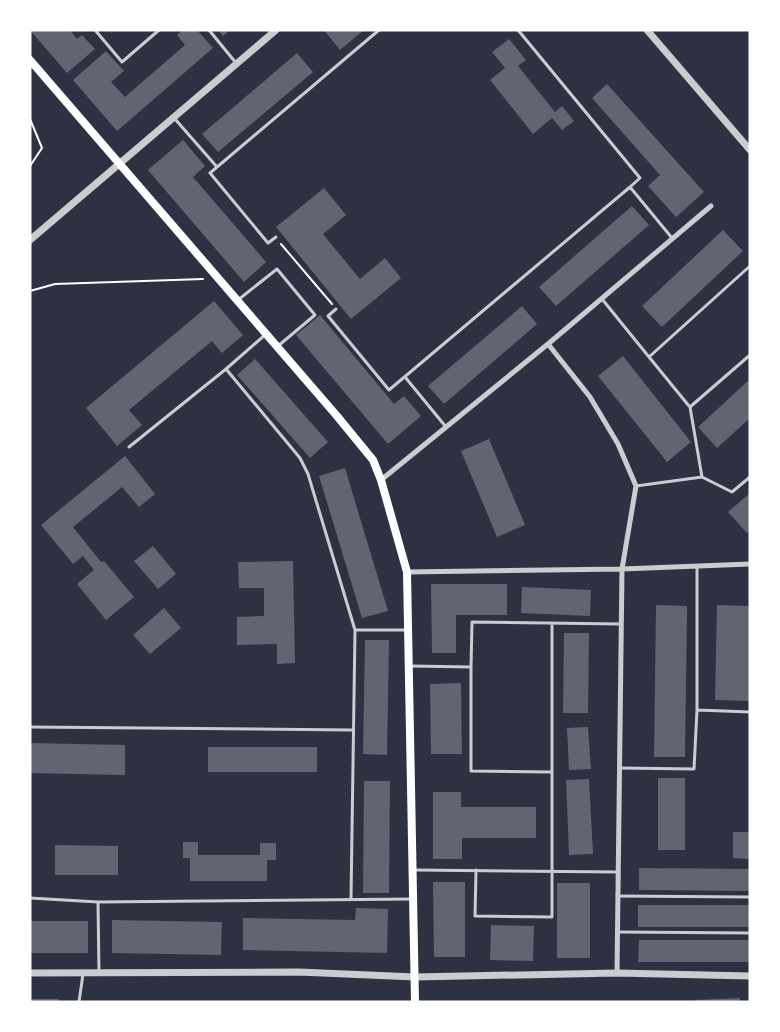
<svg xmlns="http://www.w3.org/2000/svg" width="780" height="1032" font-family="'Noto Sans',sans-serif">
	<rect width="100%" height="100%" fill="#2d3142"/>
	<path fill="#626471" d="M 30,30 L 70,30 L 77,39 L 82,35 L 95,49 L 67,73 Z
		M 183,30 L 197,30 L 213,48 L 117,131 L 73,80 L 106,51 L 124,71 L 111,82 L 125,97 L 185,45 L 177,35 Z
		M 218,30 L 230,30 L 223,36 Z
		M 324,30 L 364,30 L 340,50 Z
		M 509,39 L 526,60 L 518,66 L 555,112 L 562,106 L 574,121 L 562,130 L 552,118 L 533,134 L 490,80 L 505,68 L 492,52 Z
		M 297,53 L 313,72 L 218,152 L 202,134 Z
		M 607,84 L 704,192 L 676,217 L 648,186 L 660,175 L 592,98 Z
		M 183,140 L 205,166 L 193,177 L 266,262 L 244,282 L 148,170 Z
		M 324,188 L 346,215 L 323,234 L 360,279 L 385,258 L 401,278 L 351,319 L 276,227 Z
		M 632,206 L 649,225 L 556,306 L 539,287 Z
		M 723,230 L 743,251 L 662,327 L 642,306 Z
		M 214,301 L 243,335 L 222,353 L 212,341 L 129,410 L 142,425 L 117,446 L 86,408 Z
		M 522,306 L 537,324 L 444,404 L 428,386 Z
		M 320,315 L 394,404 L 404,396 L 421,416 L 388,444 L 296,335 Z
		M 623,356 L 691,442 L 667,462 L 598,376 Z
		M 255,359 L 328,442 L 310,458 L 237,375 Z
		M 750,379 L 750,418 L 717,448 L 698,427 Z
		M 489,439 L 525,525 L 497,537 L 461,451 Z
		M 125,456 L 155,494 L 139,507 L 122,487 L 73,527 L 101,562 L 104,561 L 134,597 L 106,620 L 77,584 L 94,570 L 83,556 L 73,564 L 41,525 Z
		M 345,468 L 388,611 L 362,618 L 319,476 Z
		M 750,493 L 750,531 L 747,533 L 728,512 Z
		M 153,546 L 176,574 L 158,589 L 134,561 Z
		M 293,561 L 295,663 L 277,664 L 277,644 L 237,645 L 237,617 L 264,616 L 264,588 L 239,588 L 238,562 Z
		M 431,584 L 507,584 L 507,615 L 456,615 L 456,653 L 432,653 Z
		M 522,587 L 591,590 L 590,616 L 521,613 Z
		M 656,605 L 687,606 L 685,757 L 654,757 Z
		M 717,605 L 750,606 L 750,701 L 715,700 Z
		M 164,608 L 181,628 L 150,654 L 133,635 Z
		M 564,633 L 589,633 L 588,713 L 563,713 Z
		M 365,640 L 389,640 L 387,755 L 363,754 Z
		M 461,683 L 462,754 L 431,754 L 430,684 Z
		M 588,727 L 591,769 L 569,770 L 567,728 Z
		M 30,743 L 125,745 L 125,775 L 30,773 Z
		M 208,747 L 317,747 L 317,772 L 208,772 Z
		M 658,778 L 685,778 L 685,850 L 658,850 Z
		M 589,779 L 593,854 L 569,855 L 566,780 Z
		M 364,781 L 390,781 L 389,893 L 363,893 Z
		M 433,792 L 461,792 L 461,807 L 536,807 L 536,838 L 462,838 L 462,859 L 433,859 Z
		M 733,832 L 750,832 L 750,859 L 733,858 Z
		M 183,842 L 198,842 L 198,855 L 260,855 L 260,843 L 276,843 L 276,860 L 267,860 L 267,881 L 190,881 L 190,858 L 183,858 Z
		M 55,845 L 118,846 L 118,875 L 55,875 Z
		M 639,868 L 750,869 L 750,891 L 639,890 Z
		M 433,882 L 465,882 L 465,957 L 434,957 Z
		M 557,883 L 590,883 L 590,958 L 557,958 Z
		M 638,905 L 750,905 L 750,927 L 638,927 Z
		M 356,908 L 388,909 L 387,953 L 243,950 L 243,918 L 355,920 Z
		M 112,920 L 222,922 L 221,955 L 112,953 Z
		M 30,921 L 88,921 L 88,953 L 30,953 Z
		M 491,925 L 534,926 L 533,961 L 490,960 Z
		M 639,940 L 750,940 L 750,962 L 638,962 Z
		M 740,998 L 740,1002 L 695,1002 L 695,1000 Z
		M 30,999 L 59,999 L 59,1002 L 30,1002 Z"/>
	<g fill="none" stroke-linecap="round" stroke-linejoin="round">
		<path stroke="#fff" stroke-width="2" d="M 30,119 L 42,148 L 30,166
			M 281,244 L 332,304
			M 30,291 L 55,284 L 203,279"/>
		<path stroke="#caccd0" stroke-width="3" d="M 95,30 L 122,62 L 159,30
			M 209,30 L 236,63
			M 518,30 L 640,178 L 630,187 L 672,238
			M 175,119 L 217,167
			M 276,237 L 268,243 L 210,173 L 379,30
			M 602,299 L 649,357 L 750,266
			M 238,300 L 277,269 L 315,315 L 278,346
			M 336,309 L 328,316 L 389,390 L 630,187
			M 265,335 L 226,369 L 300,458 L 308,474 L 355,630
			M 649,357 L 689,406
			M 405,377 L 446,427
			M 129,447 L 226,369
			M 702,477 L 732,492 L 750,477
			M 636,486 L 702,477 L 690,407 L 750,355
			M 697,567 L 697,710 L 750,712
			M 410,666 L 471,667 L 472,622 L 621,624
			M 471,667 L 471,771 L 551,772
			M 30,727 L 353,730
			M 620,768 L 694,769 L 697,710
			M 415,870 L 617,872
			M 476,870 L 475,916 L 552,917 L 552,623
			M 617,896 L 750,897
			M 30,898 L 98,902
			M 351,899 L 355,630 L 408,630
			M 617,932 L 750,933
			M 99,972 L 98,902 L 412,899
			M 79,1002 L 83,974"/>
		<path stroke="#caccd0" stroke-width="5" d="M 548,344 L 590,397 L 618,444 L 636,486 L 622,569 L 617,973
			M 381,480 L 548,344 L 711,206
			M 407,572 L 622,569 L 750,564"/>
		<path stroke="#caccd0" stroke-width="7" d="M 647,30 L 750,150
			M 30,240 L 276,30
			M 30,973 L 299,972 L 415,977 L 617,973 L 750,976"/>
		<path stroke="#fff" stroke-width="8" d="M 30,60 L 337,416 L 373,460 L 381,480 L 407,572 L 415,1002"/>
	</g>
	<rect width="780" height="1032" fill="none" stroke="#ffffff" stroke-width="63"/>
</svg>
